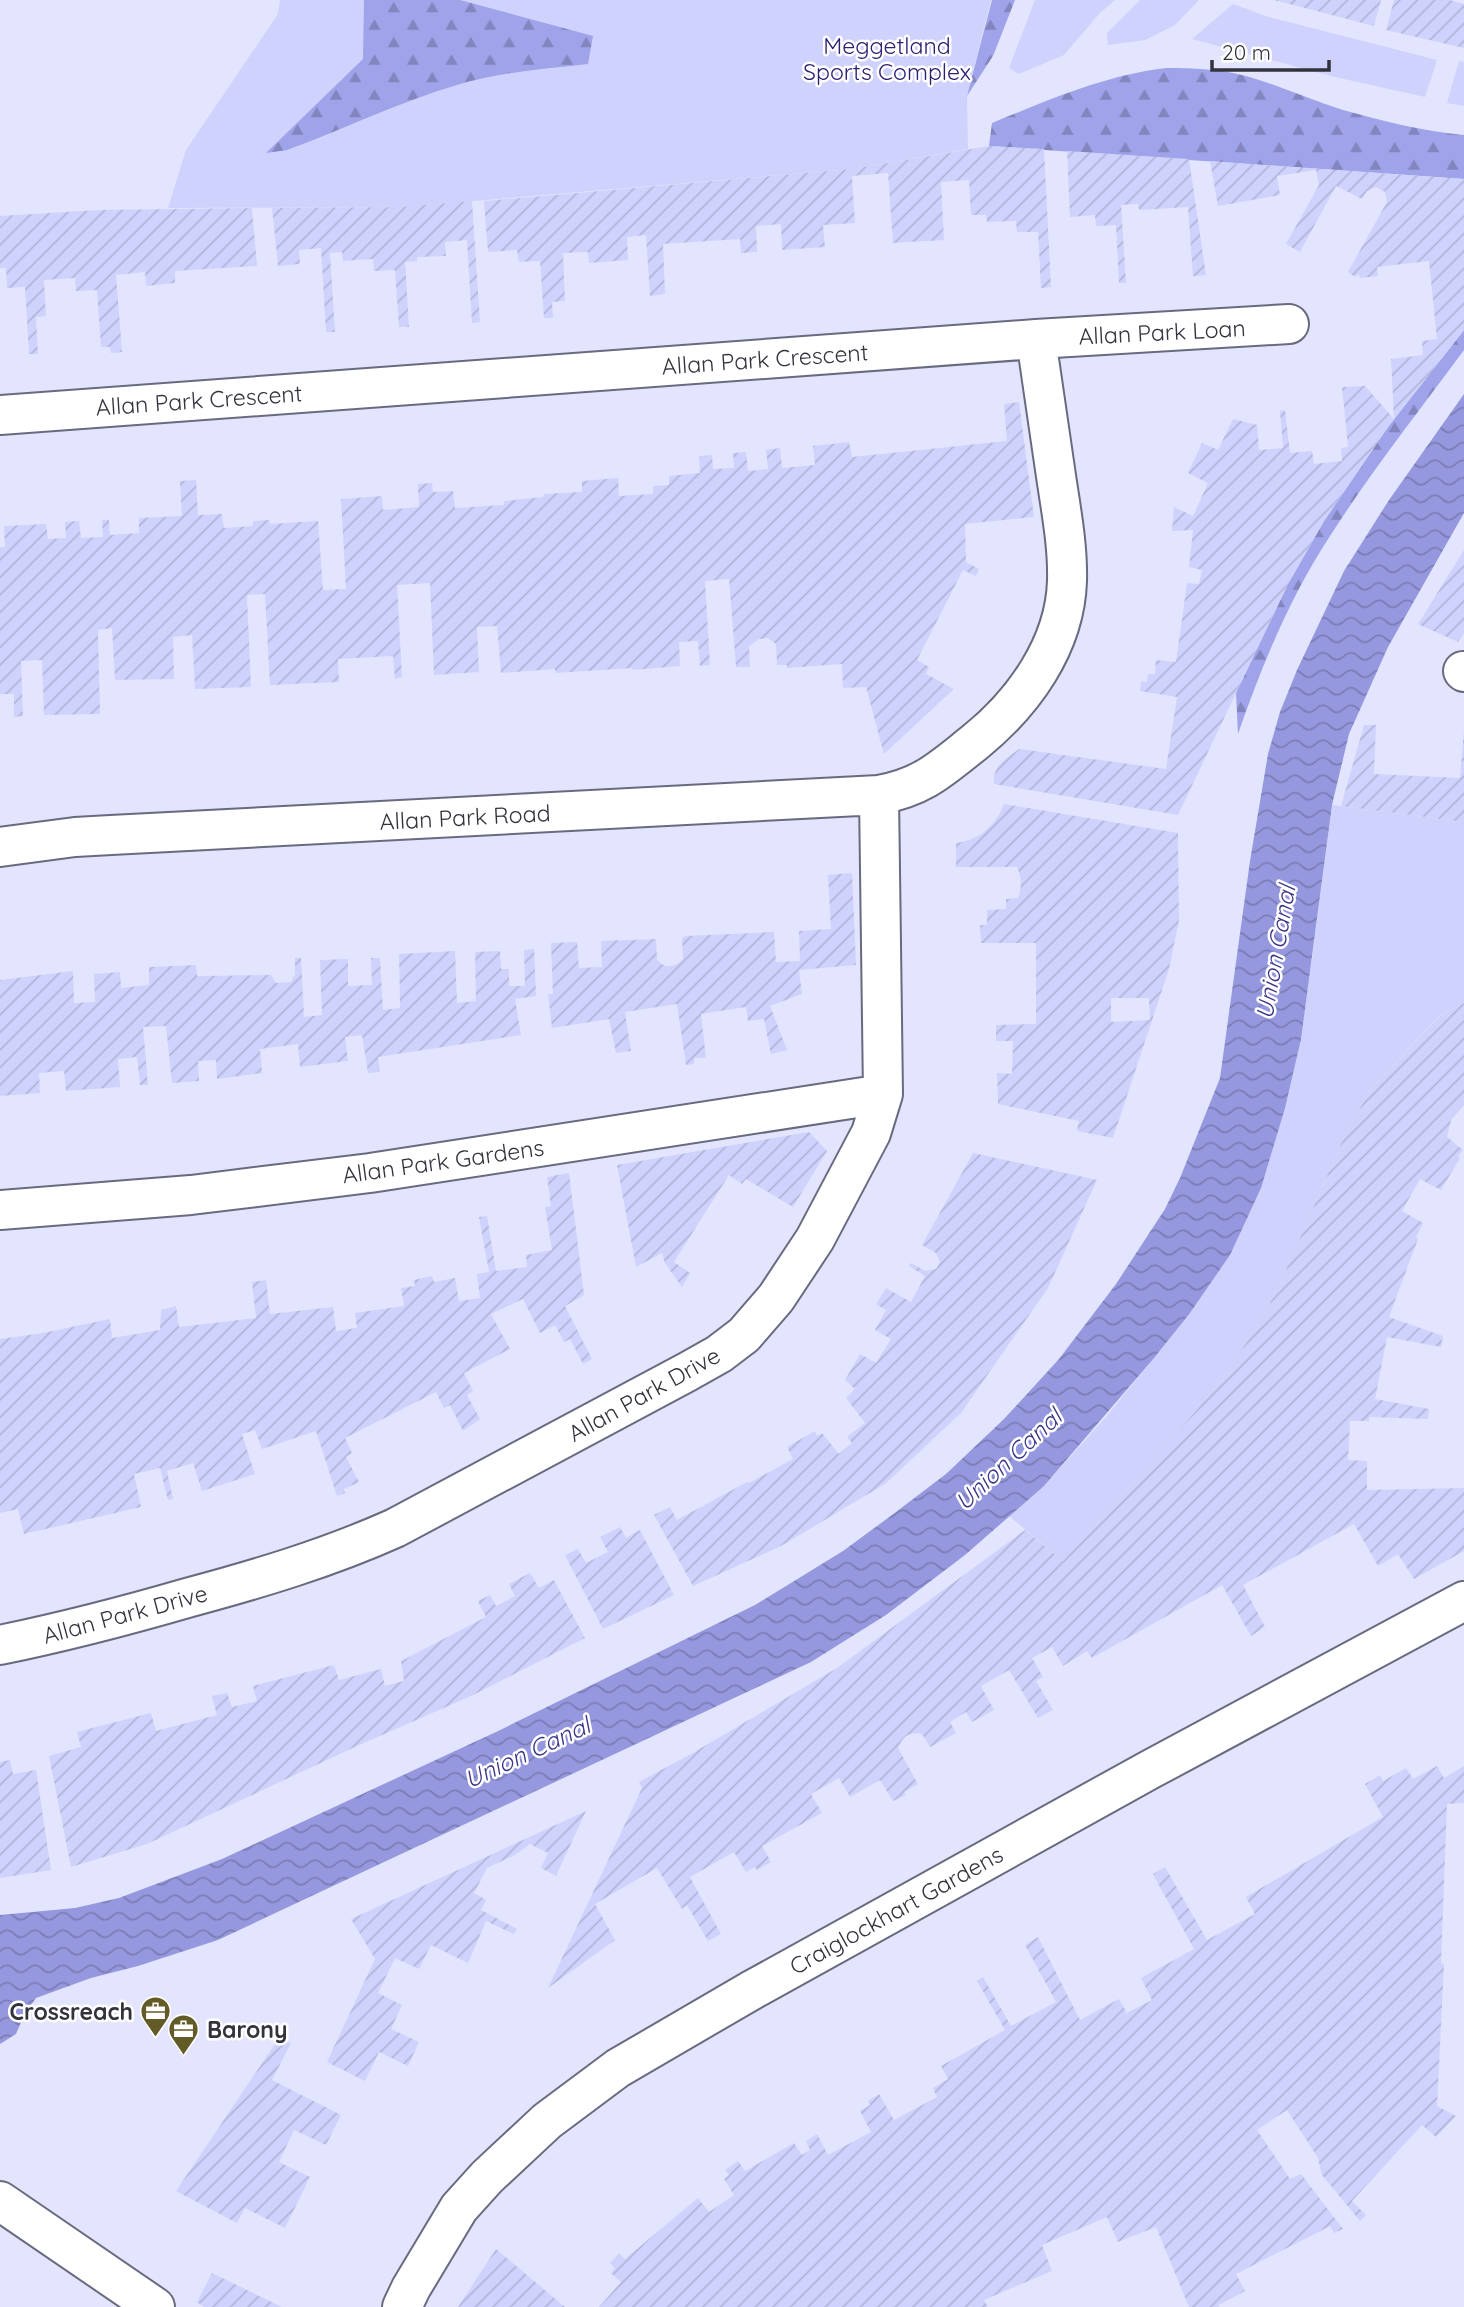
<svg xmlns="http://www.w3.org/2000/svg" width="1464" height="2307" font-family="Quicksand,sans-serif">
	<defs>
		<pattern id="forest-firs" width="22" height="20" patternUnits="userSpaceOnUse" patternTransform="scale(1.75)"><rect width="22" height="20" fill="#9fa3e9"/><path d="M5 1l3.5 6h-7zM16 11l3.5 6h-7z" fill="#8285be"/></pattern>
		<pattern id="garden-furrows" width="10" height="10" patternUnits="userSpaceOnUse" patternTransform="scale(1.75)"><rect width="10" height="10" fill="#cfd2fc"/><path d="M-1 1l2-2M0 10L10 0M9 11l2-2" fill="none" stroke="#b2b5d9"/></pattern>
		<pattern id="water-waves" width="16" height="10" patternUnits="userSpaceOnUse" patternTransform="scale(1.75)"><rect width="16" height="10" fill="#9598de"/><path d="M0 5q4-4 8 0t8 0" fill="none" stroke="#7a7db5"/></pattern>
	</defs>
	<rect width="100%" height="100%" fill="#e3e5fe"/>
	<path fill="#cfd2fc" d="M 280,0 L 991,0 L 967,96 L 968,149 L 852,169 L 402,207 L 168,208 L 186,150 L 278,14 Z
		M 1035,0 L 1115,0 L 1100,13 L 1064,55 L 1019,74 L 1009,68 Z
		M 1140,0 L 1199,0 L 1175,25 L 1145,40 L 1108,45 L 1107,33 Z
		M 1233,4 L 1269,17 L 1437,60 L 1425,97 L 1335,77 L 1192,39 Z
		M 1459,61 L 1464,62 L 1464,106 L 1447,103 Z
		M 1332,805 L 1464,822 L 1464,1003 L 1439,1016 L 1373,1086 L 1348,1128 L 1281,1281 L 1263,1317 L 1227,1372 L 1195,1412 L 1063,1561 L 1009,1516 L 1044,1486 L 1106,1417 L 1190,1313 L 1230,1255 L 1311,967 Z"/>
	<path fill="url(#forest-firs)" d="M 364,0 L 460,0 L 593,36 L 588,64 C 544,69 499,72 457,85 C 399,102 344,129 287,150 L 266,153 L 363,59 Z
		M 992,0 L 1015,0 L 993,56 L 967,96 Z
		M 1166,68 C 1193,68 1221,69 1246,76 C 1279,85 1310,100 1343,110 C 1383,121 1422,131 1464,135 L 1464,179 L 989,146 L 992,123 C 1048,100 1106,75 1166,68 Z
		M 1464,330 L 1464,350 C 1419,411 1371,472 1330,536 C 1290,597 1262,665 1238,734 L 1236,693 L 1288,584 L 1324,521 L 1388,427 Z"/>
	<path fill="url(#garden-furrows)" fill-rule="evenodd" d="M 1274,0 L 1381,0 L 1374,26 Z
		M 1394,0 L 1450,0 L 1464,4 L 1464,48 L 1386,30 Z
		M 989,146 L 1044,149 L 1051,287 L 1041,288 L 1038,232 L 1017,232 L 1016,221 L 987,222 L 986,215 L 971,215 L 969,180 L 941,182 L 944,240 L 893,243 L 888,173 L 852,176 L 855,223 L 823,225 L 825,247 L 782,250 L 781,224 L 756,226 L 757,252 L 741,253 L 740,239 L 663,244 L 665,294 L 650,296 L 646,235 L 627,237 L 628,260 L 589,263 L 588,252 L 563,253 L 565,301 L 552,302 L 553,318 L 544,318 L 540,261 L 519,262 L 517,250 L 488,252 L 484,201 L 852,169 Z
		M 1067,151 L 1189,159 L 1206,275 L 1193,276 L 1188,207 L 1139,210 L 1138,204 L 1121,205 L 1126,283 L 1119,283 L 1116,225 L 1096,226 L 1095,215 L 1070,217 Z
		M 1210,161 L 1464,179 L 1464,330 L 1388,427 L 1324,521 L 1288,584 L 1178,815 L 994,784 C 992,766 1006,759 1019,749 L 1166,769 L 1177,697 L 1140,691 L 1141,681 L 1147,682 L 1148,674 L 1155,674 L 1156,660 L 1176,662 L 1187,583 L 1199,584 L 1202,570 L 1189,567 L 1193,530 L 1172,531 L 1174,507 L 1193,516 L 1208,483 L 1188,473 L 1202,443 L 1218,450 L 1233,419 L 1257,425 L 1259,450 L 1283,448 L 1280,411 L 1285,410 L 1290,453 L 1312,451 L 1314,464 L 1342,461 L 1341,448 L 1348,447 L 1342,387 L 1365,386 L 1394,419 L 1391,359 L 1423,355 L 1422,341 L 1437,339 L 1429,261 L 1377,267 L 1378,276 L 1360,278 L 1359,274 L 1355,277 L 1348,272 L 1387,202 L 1385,192 L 1376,187 L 1367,191 L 1362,199 L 1336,186 L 1300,252 L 1286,244 L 1319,185 L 1316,170 L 1277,176 L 1280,195 L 1218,206 Z
		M 472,201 L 480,322 L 472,323 L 467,240 L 445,242 L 446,256 L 417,257 L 417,261 L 405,262 L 409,327 L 399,327 L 395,270 L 374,271 L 373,259 L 343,261 L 342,252 L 330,253 L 335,332 L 326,332 L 321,248 L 299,250 L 300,264 L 278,266 L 272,208 L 401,207 Z
		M 252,208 L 257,266 L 175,271 L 175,283 L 146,286 L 145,272 L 116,275 L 122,352 L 111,353 L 110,347 L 101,347 L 97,290 L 76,291 L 75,278 L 44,280 L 46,316 L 36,317 L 38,354 L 29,354 L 25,287 L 7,288 L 6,268 L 0,268 L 0,216 L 99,210 Z
		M 1019,402 L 1034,517 L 965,524 L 966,562 L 979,569 L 976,576 L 963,570 L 917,660 L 929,667 L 926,674 L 954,689 L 884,754 L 866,687 L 843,688 L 842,664 L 787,668 L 787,665 L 777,665 L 776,644 L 768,638 L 759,639 L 749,646 L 750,667 L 736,667 L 729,579 L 705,581 L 710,665 L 700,666 L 698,641 L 679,642 L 680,666 L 633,670 L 632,668 L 556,673 L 555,669 L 501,673 L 497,626 L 477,627 L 479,672 L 434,675 L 430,583 L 397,585 L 402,677 L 395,679 L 393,656 L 338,659 L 339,682 L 270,685 L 265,594 L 247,595 L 251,687 L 195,689 L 192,635 L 173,637 L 174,679 L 115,680 L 112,628 L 98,630 L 100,714 L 44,715 L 42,660 L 21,661 L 23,716 L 14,717 L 14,694 L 0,694 L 0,547 L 5,547 L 4,526 L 46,524 L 48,539 L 66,538 L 65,522 L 79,521 L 81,538 L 103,537 L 102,520 L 109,520 L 110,535 L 139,533 L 139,518 L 182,516 L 180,481 L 196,480 L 198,515 L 222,514 L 224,528 L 253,526 L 253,521 L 269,520 L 270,524 L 318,521 L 323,590 L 346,589 L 341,499 L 382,496 L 383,510 L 419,507 L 418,484 L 432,483 L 433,492 L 453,491 L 455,508 L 504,505 L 504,501 L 543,497 L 544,494 L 582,492 L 582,481 L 618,478 L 619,496 L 653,494 L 653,486 L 669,485 L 669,476 L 700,473 L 699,456 L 712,455 L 713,469 L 734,468 L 733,453 L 746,452 L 748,471 L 768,469 L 766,450 L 780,448 L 782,468 L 815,465 L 813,446 L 849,442 L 852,457 L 1007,441 L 1004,404 Z
		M 1464,550 L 1464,633 L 1458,642 L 1418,624 Z
		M 1364,725 L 1376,725 L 1374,774 L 1460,778 L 1464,730 L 1464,822 L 1341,806 Z
		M 1004,804 L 1178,833 L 1179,920 L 1169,969 L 1113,1138 L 1077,1131 L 1079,1121 L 998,1104 L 997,1073 L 1012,1074 L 1013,1041 L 996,1041 L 996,1025 L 1036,1024 L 1036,943 L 981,943 L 980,925 L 987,925 L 987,910 L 1006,909 L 1006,899 L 1018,898 C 1022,886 1022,879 1017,867 L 956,867 L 956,843 C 980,840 996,825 1004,804 ZM 1111,998 L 1149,998 L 1150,1020 L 1111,1022 Z
		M 852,873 L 856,965 L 799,970 L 802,994 L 770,1006 L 787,1050 L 771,1054 L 764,1019 L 748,1021 L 746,1007 L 701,1014 L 706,1058 L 694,1058 L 694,1064 L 686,1065 L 677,1004 L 625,1012 L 631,1051 L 616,1053 L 609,1019 L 552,1028 L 548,994 L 553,994 L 551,943 L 577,942 L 579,968 L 602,967 L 601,941 L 656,939 L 657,960 C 665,969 675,968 683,959 L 682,938 L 686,936 L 774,932 L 776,962 L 800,961 L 799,931 L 831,929 L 828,875 Z
		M 534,949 L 536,996 L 515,999 L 521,1035 L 378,1057 L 380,1072 L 368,1073 L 362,1035 L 345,1037 L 348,1061 L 300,1067 L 298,1044 L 260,1049 L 262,1073 L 217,1079 L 216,1060 L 198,1061 L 199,1081 L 172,1083 L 166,1026 L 143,1027 L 148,1085 L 140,1085 L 137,1057 L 118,1059 L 120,1087 L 66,1091 L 64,1071 L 39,1073 L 40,1093 L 0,1096 L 0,980 L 73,971 L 74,1003 L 95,1002 L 94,974 L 120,972 L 121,988 L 149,985 L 149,967 L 196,965 L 197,976 L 271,975 L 276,983 L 291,982 L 295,974 L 295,958 L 301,958 L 304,1017 L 322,1015 L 320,960 L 348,959 L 348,986 L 372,985 L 371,958 L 380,958 L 383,1010 L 400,1008 L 399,954 L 455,951 L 457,1003 L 476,1001 L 475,952 L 500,951 L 501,969 L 509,969 L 509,986 L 525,986 L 524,950 Z
		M 1464,1003 L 1464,1105 L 1451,1120 L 1447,1137 L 1463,1150 L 1458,1156 L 1460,1158 L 1441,1190 L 1420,1179 L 1402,1211 L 1423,1223 L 1416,1237 L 1418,1239 L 1389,1317 L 1443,1336 L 1441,1347 L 1387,1337 L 1375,1399 L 1429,1409 L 1428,1419 L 1369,1417 L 1369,1421 L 1350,1421 L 1348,1460 L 1367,1461 L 1367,1490 L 1464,1488 L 1464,1551 L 1414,1579 L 1398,1554 L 1378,1566 L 1354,1524 L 1243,1585 L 1265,1627 L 1251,1636 L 1222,1585 L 1092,1658 L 1087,1651 L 1063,1666 L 1052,1647 L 1032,1658 L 1043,1677 L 1036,1681 L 1053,1710 L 1038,1718 L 1009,1670 L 981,1686 L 994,1710 L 972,1722 L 966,1712 L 950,1722 L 956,1733 L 930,1747 L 922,1734 C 909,1731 903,1736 898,1748 L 918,1784 L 904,1792 L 906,1795 L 893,1801 L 880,1780 L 850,1797 L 839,1778 L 811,1794 L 822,1813 L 762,1846 L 771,1862 L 757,1870 L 755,1867 L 746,1872 L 734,1852 L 690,1877 L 721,1934 L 708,1941 L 687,1905 L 682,1909 L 657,1868 L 595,1904 L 615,1940 L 548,1988 L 642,1788 L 639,1782 L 691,1754 L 837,1668 L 1025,1530 L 1063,1561 L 1195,1412 L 1227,1372 L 1263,1317 L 1281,1281 L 1348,1128 L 1373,1086 L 1440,1016 Z
		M 809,1132 L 827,1151 L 793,1207 L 746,1179 L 742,1184 L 729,1175 L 674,1262 L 690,1273 L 682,1287 L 665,1263 L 662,1253 L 636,1267 L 617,1165 Z
		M 973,1153 L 1097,1180 L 1048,1288 L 961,1413 L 885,1484 L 781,1546 L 693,1586 L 654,1515 L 670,1507 L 677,1520 L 747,1482 L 749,1483 L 793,1459 L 787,1447 L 815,1431 L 817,1436 L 822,1433 L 839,1454 L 852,1443 L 847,1437 L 865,1423 L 846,1398 L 855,1389 L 845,1380 L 860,1354 L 876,1363 L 891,1339 L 875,1330 L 886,1310 L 876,1304 L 886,1288 L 911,1302 L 925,1276 L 909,1266 L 911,1263 L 925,1271 L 936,1269 L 940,1262 L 936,1253 L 922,1245 Z
		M 569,1173 L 584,1295 L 565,1306 L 592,1359 L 583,1364 L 570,1339 L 564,1342 L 555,1325 L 540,1333 L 523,1299 L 491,1314 L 510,1349 L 464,1373 L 473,1391 L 467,1395 L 480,1419 L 463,1431 L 450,1405 L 444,1408 L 436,1392 L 345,1438 L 352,1453 L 346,1457 L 359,1482 L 344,1489 L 345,1493 L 337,1496 L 316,1431 L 262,1449 L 255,1430 L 242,1434 L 255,1474 L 202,1491 L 193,1463 L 167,1471 L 173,1499 L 168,1500 L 160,1468 L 134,1474 L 141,1507 L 24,1534 L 18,1509 L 0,1513 L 0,1339 L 43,1333 L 110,1319 L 112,1338 L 160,1330 L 161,1310 L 176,1306 L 179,1327 L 256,1318 L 252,1282 L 266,1280 L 270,1314 L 333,1307 L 336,1331 L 357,1328 L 355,1313 L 404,1306 L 401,1288 L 415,1286 L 414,1280 L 432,1276 L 434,1282 L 455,1278 L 459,1301 L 480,1298 L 477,1274 L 489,1272 L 479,1217 L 487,1216 L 496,1271 L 527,1267 L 526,1255 L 552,1250 L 545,1207 L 551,1206 L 547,1177 Z
		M 620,1527 L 626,1538 L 640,1530 L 674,1595 L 603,1629 L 565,1555 L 578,1549 L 586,1563 L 608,1552 L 600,1537 Z
		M 530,1573 L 539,1588 L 554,1580 L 585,1638 L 471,1696 L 357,1746 L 147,1844 L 71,1867 L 49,1756 L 81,1747 L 77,1732 L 151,1713 L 156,1731 L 217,1715 L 212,1696 L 227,1693 L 232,1707 L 257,1701 L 253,1686 L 334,1665 L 339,1680 L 381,1669 L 385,1686 L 404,1681 L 401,1661 L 486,1617 L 478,1601 L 490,1595 L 496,1606 L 515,1596 L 509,1584 Z
		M 10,1760 L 13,1774 L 36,1770 L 51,1870 L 0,1878 L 0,1762 Z
		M 1437,1766 L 1444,1778 L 1464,1766 L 1464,1803 L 1447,1804 L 1441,1963 L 1444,1964 L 1437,2106 L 1456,2116 L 1436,2137 L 1422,2125 L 1352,2201 L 1366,2215 L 1360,2221 L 1322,2175 L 1318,2158 L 1287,2110 L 1257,2130 L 1290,2179 L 1301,2174 L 1343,2229 L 1334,2233 L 1330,2226 L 1236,2274 L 1245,2291 L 1219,2305 L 1219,2307 L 1189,2307 L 1156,2227 L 1118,2242 L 1107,2217 L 1042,2245 L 1052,2271 L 984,2300 L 988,2307 L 599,2307 L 621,2282 L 611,2273 L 615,2268 L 610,2263 L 619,2253 L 625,2259 L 698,2198 L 709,2212 L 734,2195 L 724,2179 L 729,2175 L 725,2170 L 738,2161 L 745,2171 L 794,2143 L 802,2155 L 810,2150 L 806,2141 L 817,2134 L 828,2155 L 871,2132 L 860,2111 L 870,2105 L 868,2101 L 879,2094 L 894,2120 L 937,2097 L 933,2088 L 948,2079 L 941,2066 L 1005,2030 L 977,1981 L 983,1977 L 1011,2026 L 1056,2002 L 1025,1945 L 1038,1937 L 1080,2020 L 1119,1999 L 1127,2013 L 1152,2000 L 1141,1978 L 1194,1949 L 1153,1874 L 1165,1867 L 1207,1940 L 1255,1914 L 1246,1897 L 1383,1817 L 1365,1784 L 1380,1775 L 1383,1781 L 1406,1768 L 1413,1779 Z
		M 586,1811 L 556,1876 L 541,1868 L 548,1853 L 530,1844 L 515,1855 L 487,1868 L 474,1893 L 486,1900 L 481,1910 L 517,1929 L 514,1934 L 486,1921 L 468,1963 L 431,1945 L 419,1969 L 395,1958 L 378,1993 L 402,2005 L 391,2029 L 419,2042 L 408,2066 L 379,2052 L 365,2081 L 327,2062 L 375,1959 L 351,1919 Z
		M 279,2038 L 291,2043 L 272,2080 L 341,2115 L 326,2145 L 294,2130 L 279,2162 L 310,2177 L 285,2228 L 245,2208 L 237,2223 L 176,2191 Z
		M 496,2249 L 565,2307 L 458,2307 Z
		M 212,2273 L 282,2307 L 204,2307 L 197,2302 Z"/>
	<path fill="url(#water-waves)" d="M 1464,394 L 1464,513 L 1388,647 L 1349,734 L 1332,805 L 1301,1039 L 1285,1108 L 1261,1188 L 1230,1255 L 1190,1313 L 1154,1358 L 1044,1486 L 965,1555 L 886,1615 L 811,1662 L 218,1940 L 138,1966 L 91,1978 L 36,1998 L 24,2015 L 16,2034 L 0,2044 L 0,1915 L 75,1908 L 119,1898 L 222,1859 L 496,1732 L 755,1605 L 843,1551 L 892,1515 L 946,1474 L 1004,1419 L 1059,1359 L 1116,1284 L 1165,1209 L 1180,1178 L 1220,1078 L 1250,861 L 1268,754 L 1280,712 L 1297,670 L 1344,571 L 1389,500 Z"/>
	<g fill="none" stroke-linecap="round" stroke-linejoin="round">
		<defs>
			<path id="minor" d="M 0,415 L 1036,339 L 1289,324
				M 1463,671 L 1464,672
				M 0,847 L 75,837 L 111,835 L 879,795 C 923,787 941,769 975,742 C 1023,703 1065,646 1067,581 C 1068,546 1061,510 1056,476 C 1049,430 1043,385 1036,339
				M 0,1210 L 191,1195 L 370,1173 L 883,1094
				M 0,1645 C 63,1632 125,1616 187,1598 C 258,1579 328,1558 395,1528 L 687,1372 L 719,1354 L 744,1335 L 776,1298 L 815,1239 L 871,1133 L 883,1094 L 879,795
				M 402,2307 L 411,2288 L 459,2208 L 487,2177 L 547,2121 L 618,2068 L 752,1990 L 1151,1769 L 1464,1601"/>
			<path id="tertiary" d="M 0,2201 L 155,2307"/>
		</defs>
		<use href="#minor" stroke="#686a7f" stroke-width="42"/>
		<use href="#tertiary" stroke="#686a7f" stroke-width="42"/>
		<use href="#minor" stroke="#fff" stroke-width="38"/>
		<use href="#tertiary" stroke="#fff" stroke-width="38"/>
	</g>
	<defs>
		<symbol id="office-pin" viewBox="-11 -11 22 30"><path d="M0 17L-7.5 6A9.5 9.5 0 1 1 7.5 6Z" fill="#625b27" stroke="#fff"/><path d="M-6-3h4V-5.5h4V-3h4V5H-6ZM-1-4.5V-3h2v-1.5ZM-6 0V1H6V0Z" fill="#fff"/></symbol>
	</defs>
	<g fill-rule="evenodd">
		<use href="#office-pin" x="138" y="1994" width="35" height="47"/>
		<use href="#office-pin" x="166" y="2012" width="35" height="47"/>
	</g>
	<g text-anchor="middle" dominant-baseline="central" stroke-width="5" stroke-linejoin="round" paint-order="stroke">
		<g font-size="23" fill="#2b2071" stroke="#fff">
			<text x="887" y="45">Meggetland<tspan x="887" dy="26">Sports Complex</tspan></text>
		</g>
		<g font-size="23" fill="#32333d" stroke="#fff">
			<text transform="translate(1162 332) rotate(-3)">Allan Park Loan</text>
			<text transform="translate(765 359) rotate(-4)">Allan Park Crescent</text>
			<text transform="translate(199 400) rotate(-4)">Allan Park Crescent</text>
			<text transform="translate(465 817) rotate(-3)">Allan Park Road</text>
			<text transform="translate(443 1161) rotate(-8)">Allan Park Gardens</text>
			<text transform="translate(644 1394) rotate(-29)">Allan Park Drive</text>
			<text transform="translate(125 1614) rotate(-15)">Allan Park Drive</text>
			<text transform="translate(896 1910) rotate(-29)">Craiglockhart Gardens</text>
		</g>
		<g font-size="23" font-weight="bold" fill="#32333d" stroke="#fff" text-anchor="end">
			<text x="133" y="2011">Crossreach</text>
			<text x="207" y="2029" text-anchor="start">Barony</text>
		</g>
		<g font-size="24" font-style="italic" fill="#3b3687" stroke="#fff">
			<text transform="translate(1275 952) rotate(-80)">Union Canal</text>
			<text transform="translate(1008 1459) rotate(-43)">Union Canal</text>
			<text transform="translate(527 1752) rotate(-25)">Union Canal</text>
		</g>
	</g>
	<path d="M1212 60v10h117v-10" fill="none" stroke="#32333d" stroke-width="3.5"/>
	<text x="1222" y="60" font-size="21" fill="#32333d" stroke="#ffffff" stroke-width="5" paint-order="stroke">20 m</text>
</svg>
